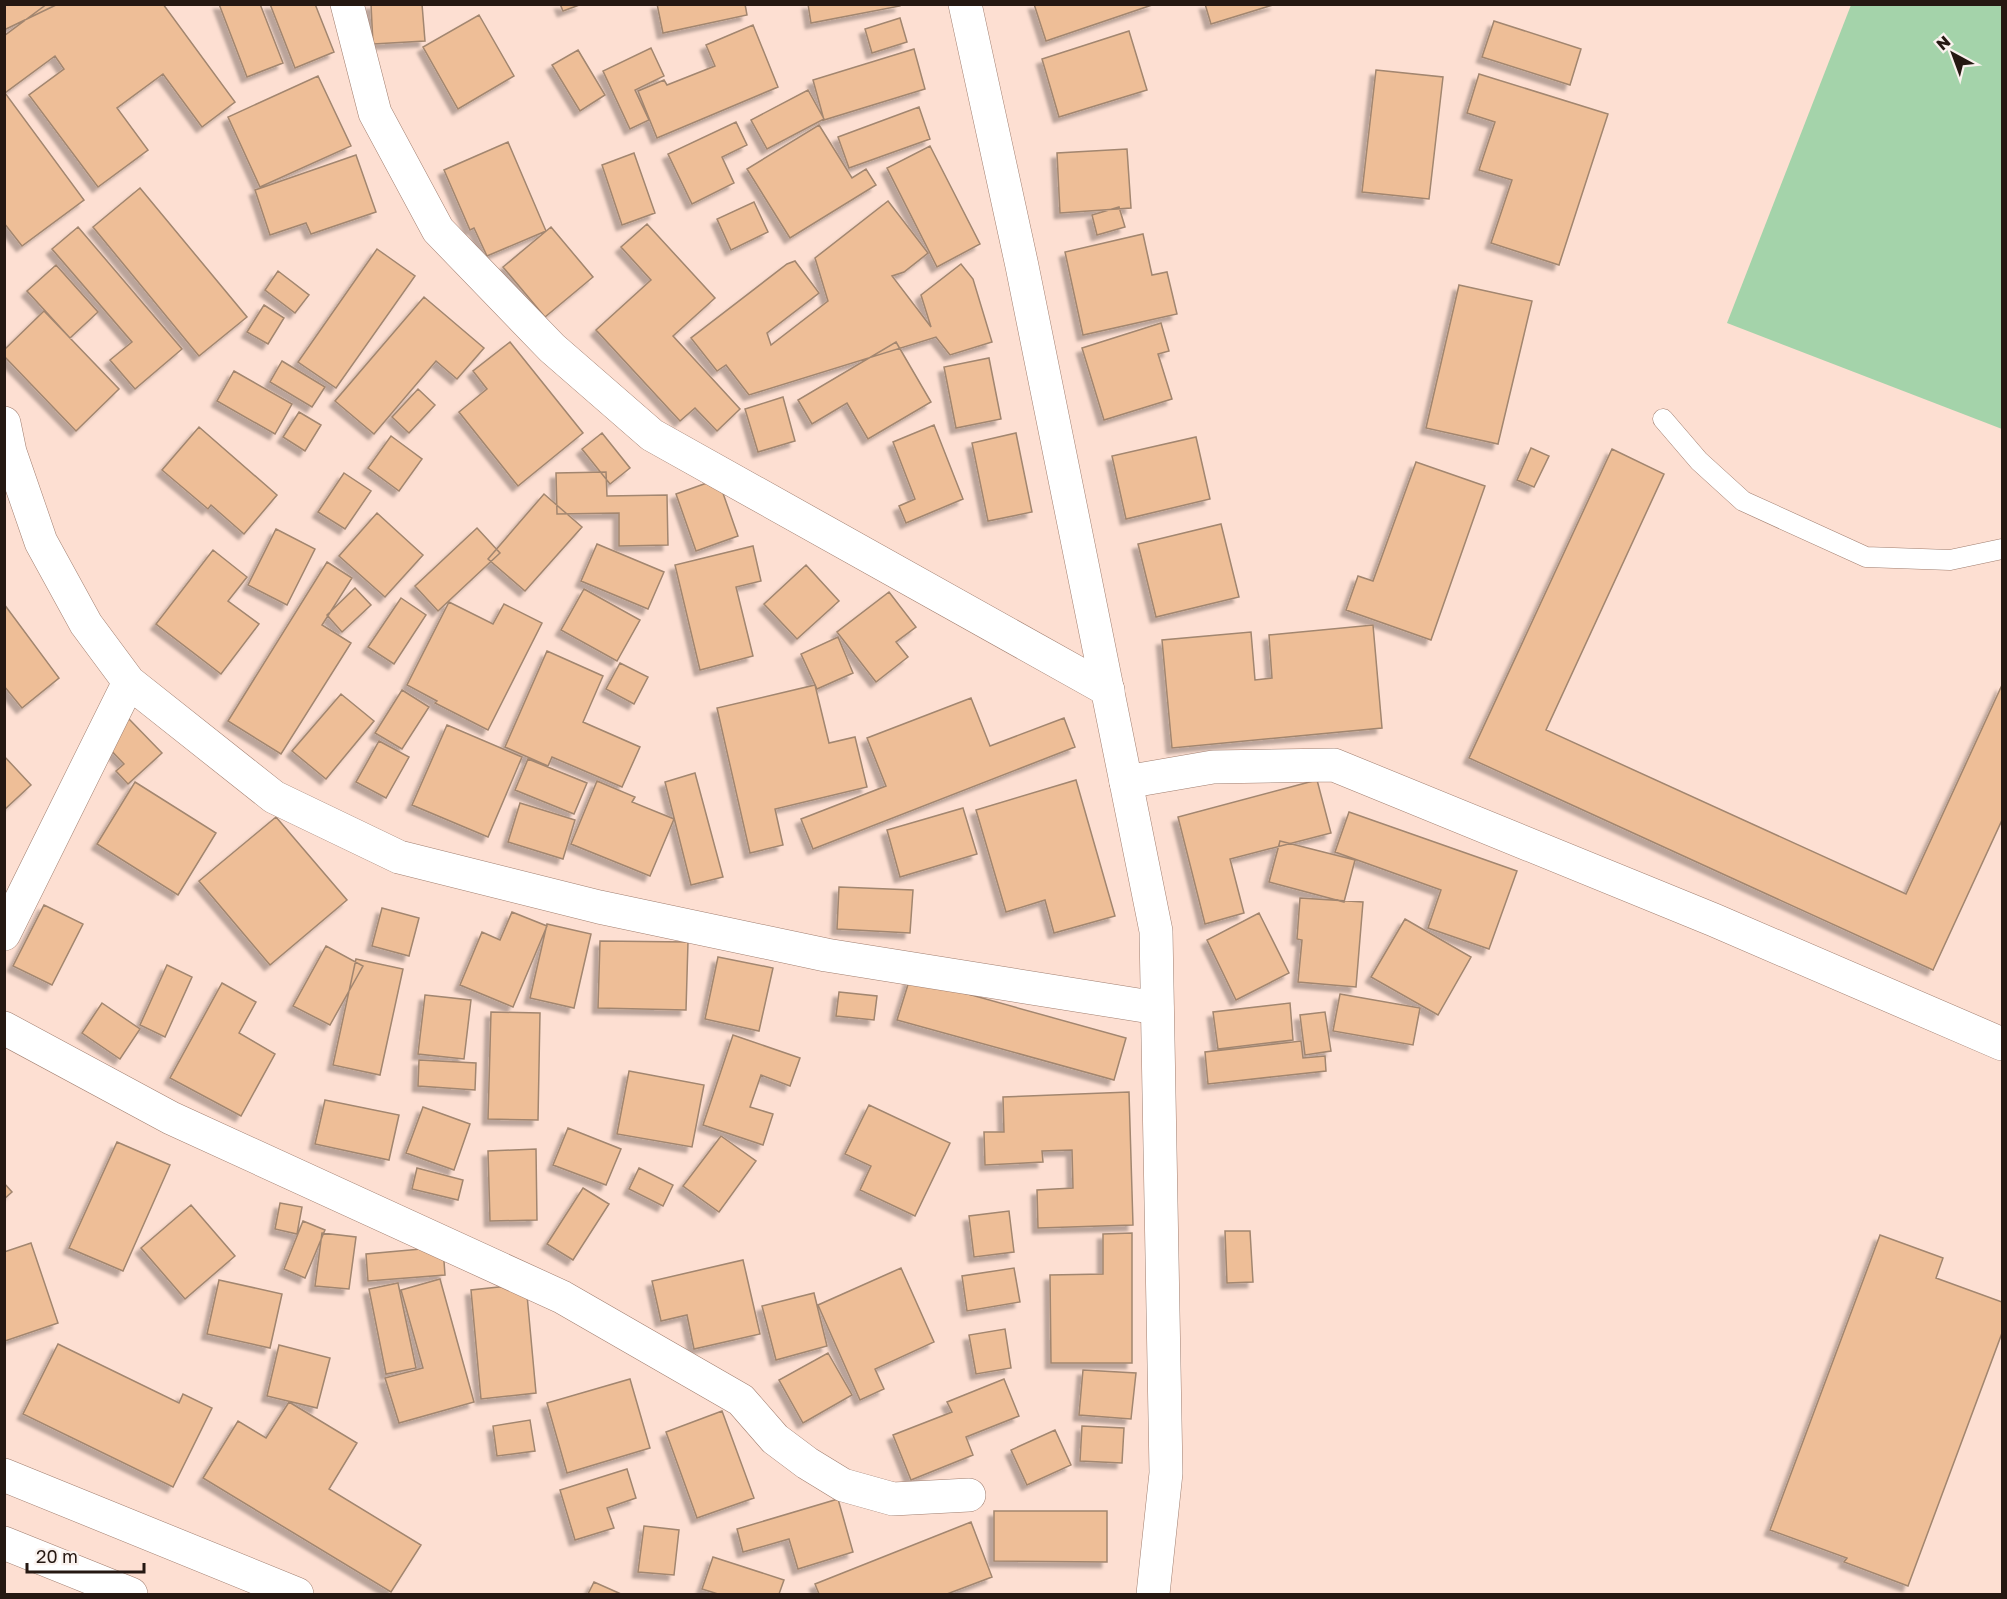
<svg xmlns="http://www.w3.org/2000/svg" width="2007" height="1599" font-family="'Golos Text',sans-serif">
	<defs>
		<filter id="shadow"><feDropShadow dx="-5.5" dy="5.5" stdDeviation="1.5" flood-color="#0004"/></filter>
	</defs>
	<rect width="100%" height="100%" fill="#fddfd2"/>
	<path fill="#a4d3aa" d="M 1851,5 L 2002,5 L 2002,429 L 1727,323 Z"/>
	<path fill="#eebe97" stroke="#a2866f" stroke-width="1.5" filter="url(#shadow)" d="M 4,4 L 58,4 L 4,30 Z
		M 47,4 L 163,4 L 235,102 L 202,127 L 163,74 L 117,108 L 148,150 L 98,187 L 29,95 L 64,69 L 55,56 L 5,93 L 84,200 L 22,246 L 4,223 L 4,36 Z
		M 219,4 L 260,4 L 283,63 L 247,77 Z
		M 270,4 L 315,4 L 334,52 L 295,68 Z
		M 371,4 L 422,4 L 425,41 L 373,44 Z
		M 560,4 L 582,4 L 563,11 Z
		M 657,4 L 745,4 L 747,15 L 663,33 Z
		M 808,4 L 900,4 L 900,6 L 811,23 Z
		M 1034,4 L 1155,4 L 1046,41 Z
		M 1205,4 L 1276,4 L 1211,24 Z
		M 479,15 L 514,76 L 458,109 L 423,47 Z
		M 900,18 L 907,42 L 872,53 L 865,29 Z
		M 1494,21 L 1581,49 L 1570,85 L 1482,57 Z
		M 753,25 L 778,87 L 657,138 L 638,91 L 664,80 L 667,85 L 715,66 L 706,45 Z
		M 1129,31 L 1147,90 L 1059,117 L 1042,59 Z
		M 651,48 L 664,76 L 635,90 L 649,120 L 630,129 L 603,71 Z
		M 914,49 L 925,89 L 824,120 L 813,80 Z
		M 578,50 L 605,95 L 580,111 L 552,65 Z
		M 1376,70 L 1443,77 L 1429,199 L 1362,192 Z
		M 1479,74 L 1608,114 L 1559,265 L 1491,243 L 1512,180 L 1479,170 L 1495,122 L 1467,113 Z
		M 318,76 L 351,146 L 260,187 L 228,117 Z
		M 808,90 L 824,119 L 767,149 L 751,120 Z
		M 919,107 L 930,139 L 849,168 L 838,137 Z
		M 736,122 L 747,145 L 722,157 L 734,183 L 692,204 L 668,154 Z
		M 819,125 L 852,178 L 866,169 L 876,185 L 790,238 L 747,169 Z
		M 508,142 L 546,231 L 487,256 L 474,228 L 470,230 L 444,170 Z
		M 930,146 L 980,244 L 937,267 L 887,168 Z
		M 1127,149 L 1131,208 L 1060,213 L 1057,153 Z
		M 634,153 L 655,213 L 622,225 L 602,165 Z
		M 356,155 L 376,212 L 311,234 L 306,223 L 270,235 L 255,190 Z
		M 140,188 L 247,317 L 199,356 L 93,227 Z
		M 888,201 L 928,253 L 904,272 L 892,276 L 931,327 L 921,295 L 961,264 L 973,279 L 992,342 L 950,355 L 936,337 L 749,395 L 726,365 L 717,371 L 691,338 L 787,264 L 795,261 L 819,293 L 767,333 L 771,345 L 828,301 L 815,258 Z
		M 754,202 L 768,232 L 731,250 L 717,219 Z
		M 1119,207 L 1125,227 L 1097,235 L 1092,215 Z
		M 647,224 L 715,298 L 673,336 L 740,409 L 717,431 L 695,408 L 680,421 L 596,330 L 651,280 L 621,247 Z
		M 78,227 L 182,349 L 135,389 L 110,360 L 132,342 L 52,249 Z
		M 551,227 L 593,277 L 545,317 L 503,267 Z
		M 1143,234 L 1152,275 L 1167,272 L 1177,314 L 1083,335 L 1065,252 Z
		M 377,249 L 415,276 L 336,388 L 298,362 Z
		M 56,265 L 98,312 L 70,338 L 27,291 Z
		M 278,271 L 309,295 L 295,313 L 265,290 Z
		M 1459,285 L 1532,301 L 1498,444 L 1426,428 Z
		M 424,297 L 484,348 L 457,379 L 436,361 L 374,434 L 335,401 Z
		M 264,305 L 284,318 L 268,344 L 247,332 Z
		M 44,311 L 119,389 L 76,431 L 4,356 L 4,350 Z
		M 1161,323 L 1169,351 L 1158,354 L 1172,399 L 1104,420 L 1082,348 Z
		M 510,342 L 583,433 L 518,486 L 459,412 L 487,389 L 473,371 Z
		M 896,342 L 931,402 L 868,439 L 847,403 L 812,424 L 798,400 Z
		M 989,358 L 1001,419 L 956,428 L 944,367 Z
		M 282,361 L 325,387 L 312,407 L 270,382 Z
		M 234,371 L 292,404 L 275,434 L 217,401 Z
		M 418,389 L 435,405 L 409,433 L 392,417 Z
		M 783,397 L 795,441 L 758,452 L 745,409 Z
		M 299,412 L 321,425 L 305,451 L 283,437 Z
		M 934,425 L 963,499 L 906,523 L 899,506 L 915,499 L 893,442 Z
		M 199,427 L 277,495 L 244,534 L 211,505 L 208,509 L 162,470 Z
		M 602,433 L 630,468 L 610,484 L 582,449 Z
		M 1016,433 L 1032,512 L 988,521 L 972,443 Z
		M 391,436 L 422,459 L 399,491 L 368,468 Z
		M 1196,437 L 1210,499 L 1126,519 L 1112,456 Z
		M 1531,448 L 1549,456 L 1534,487 L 1517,480 Z
		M 1612,449 L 1664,474 L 1546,730 L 1906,894 L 2002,685 L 2002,820 L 1933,970 L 1469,758 Z
		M 1416,462 L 1485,486 L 1431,640 L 1346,610 L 1358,576 L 1373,581 Z
		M 606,472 L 607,496 L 667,495 L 668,545 L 619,546 L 619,513 L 557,514 L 556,473 Z
		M 344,473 L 371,491 L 345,529 L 318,512 Z
		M 718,479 L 738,536 L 696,551 L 676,494 Z
		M 544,494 L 582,527 L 525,591 L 488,559 Z
		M 377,513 L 423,555 L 385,597 L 339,556 Z
		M 1221,524 L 1239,597 L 1156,617 L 1138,544 Z
		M 477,528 L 500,553 L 438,611 L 415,586 Z
		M 276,529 L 315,549 L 287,605 L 248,585 Z
		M 597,544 L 664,572 L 648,609 L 581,581 Z
		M 753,546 L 761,581 L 736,587 L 753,656 L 700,670 L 675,565 Z
		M 213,550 L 247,577 L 228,601 L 259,624 L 221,674 L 156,624 Z
		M 327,562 L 352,578 L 322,625 L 351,643 L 281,754 L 228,721 Z
		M 806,565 L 839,601 L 797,639 L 764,604 Z
		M 355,588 L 371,605 L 342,632 L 327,615 Z
		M 584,589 L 640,620 L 617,661 L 561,630 Z
		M 889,592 L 916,627 L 896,642 L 908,657 L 876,682 L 837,632 Z
		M 401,598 L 426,615 L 394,664 L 368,647 Z
		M 449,602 L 493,624 L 504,604 L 542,623 L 488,730 L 435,703 L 437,701 L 407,685 Z
		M 4,604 L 59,678 L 22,708 L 4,686 Z
		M 1373,625 L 1382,728 L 1172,748 L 1162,640 L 1251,632 L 1255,680 L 1272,678 L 1269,635 Z
		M 838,637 L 853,673 L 817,689 L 801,654 Z
		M 547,651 L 603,676 L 583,722 L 640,747 L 622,787 L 552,757 L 548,766 L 505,747 Z
		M 620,663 L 648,677 L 634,704 L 606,689 Z
		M 815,685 L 829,743 L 855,737 L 867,787 L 775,809 L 783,845 L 750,853 L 717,708 Z
		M 402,690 L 429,707 L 402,749 L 375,733 Z
		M 341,694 L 374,721 L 326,779 L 292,751 Z
		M 971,698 L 990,746 L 1064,718 L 1075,747 L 813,849 L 801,819 L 886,786 L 867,738 Z
		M 129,719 L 162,753 L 128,784 L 116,771 L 124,764 L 104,743 Z
		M 447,725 L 522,757 L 488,837 L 412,805 Z
		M 379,741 L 409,757 L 386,798 L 356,782 Z
		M 4,756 L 31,785 L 4,810 Z
		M 528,759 L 587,783 L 574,814 L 515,790 Z
		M 695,773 L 723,877 L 691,885 L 665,782 Z
		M 1076,780 L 1115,916 L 1054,933 L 1045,900 L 1006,912 L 976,810 Z
		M 1317,780 L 1331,833 L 1230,859 L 1244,913 L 1205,924 L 1178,817 Z
		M 597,781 L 635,797 L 632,802 L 674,819 L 650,876 L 571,844 Z
		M 135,782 L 216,833 L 178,895 L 97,844 Z
		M 520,803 L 575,820 L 563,859 L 508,842 Z
		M 963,808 L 977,854 L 900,877 L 887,830 Z
		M 1349,812 L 1517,871 L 1489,949 L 1428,928 L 1441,890 L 1335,852 Z
		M 276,817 L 347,900 L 270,965 L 199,881 Z
		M 1280,841 L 1355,860 L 1344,902 L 1269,882 Z
		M 839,887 L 913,890 L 910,933 L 837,929 Z
		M 1300,898 L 1363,902 L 1356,987 L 1298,982 L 1302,940 L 1297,939 Z
		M 44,905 L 83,924 L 52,985 L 13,966 Z
		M 382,908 L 419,918 L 409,956 L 372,946 Z
		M 512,912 L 547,926 L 513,1007 L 460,985 L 482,932 L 500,940 Z
		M 1259,913 L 1289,973 L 1236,1000 L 1207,940 Z
		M 1405,919 L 1471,957 L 1438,1015 L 1371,977 Z
		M 547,924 L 591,934 L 574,1008 L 530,998 Z
		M 600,941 L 688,942 L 686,1010 L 598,1008 Z
		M 326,946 L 363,966 L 330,1025 L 293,1006 Z
		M 718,957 L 773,968 L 759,1031 L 705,1019 Z
		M 356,959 L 403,969 L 380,1075 L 333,1065 Z
		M 167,965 L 192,977 L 165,1037 L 140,1025 Z
		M 910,978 L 1126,1038 L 1114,1080 L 897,1020 Z
		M 222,983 L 256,1002 L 239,1033 L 275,1054 L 241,1116 L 170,1078 Z
		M 839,992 L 877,996 L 874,1020 L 836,1016 Z
		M 1340,994 L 1420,1008 L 1413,1045 L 1333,1031 Z
		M 425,995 L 471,1000 L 464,1059 L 418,1054 Z
		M 102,1003 L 140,1029 L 120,1059 L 82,1033 Z
		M 1290,1003 L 1293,1040 L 1218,1049 L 1213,1012 Z
		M 491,1012 L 540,1013 L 538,1120 L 488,1119 Z
		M 1325,1012 L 1331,1051 L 1305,1055 L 1300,1015 Z
		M 733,1035 L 800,1058 L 790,1086 L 761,1075 L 750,1107 L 773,1114 L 763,1145 L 703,1125 Z
		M 1301,1041 L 1303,1058 L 1325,1056 L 1326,1071 L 1208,1084 L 1205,1052 Z
		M 419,1060 L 476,1063 L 475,1090 L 418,1086 Z
		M 629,1071 L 704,1085 L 692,1147 L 617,1134 Z
		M 1129,1092 L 1133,1225 L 1038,1228 L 1037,1190 L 1073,1188 L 1072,1150 L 1042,1151 L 1043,1162 L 985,1165 L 984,1132 L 1004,1132 L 1003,1097 Z
		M 325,1100 L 399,1115 L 389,1160 L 315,1144 Z
		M 869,1105 L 950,1143 L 915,1216 L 860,1190 L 871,1166 L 845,1154 Z
		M 423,1107 L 470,1124 L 454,1170 L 406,1153 Z
		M 568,1128 L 621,1149 L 606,1185 L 553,1165 Z
		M 721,1136 L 756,1161 L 719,1212 L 683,1186 Z
		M 117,1142 L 170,1165 L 123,1271 L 69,1248 Z
		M 536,1149 L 537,1220 L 490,1221 L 488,1151 Z
		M 417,1168 L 463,1180 L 458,1200 L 412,1189 Z
		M 639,1168 L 673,1185 L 663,1206 L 629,1189 Z
		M 4,1183 L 12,1192 L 4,1199 Z
		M 583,1188 L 609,1204 L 573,1260 L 547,1244 Z
		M 280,1203 L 302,1207 L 297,1234 L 275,1229 Z
		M 191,1205 L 235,1256 L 185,1299 L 141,1248 Z
		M 1009,1211 L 1014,1252 L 974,1257 L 969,1216 Z
		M 303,1221 L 325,1230 L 305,1278 L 284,1269 Z
		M 1225,1231 L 1250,1231 L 1253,1282 L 1227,1283 Z
		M 322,1233 L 356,1237 L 349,1289 L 315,1286 Z
		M 1132,1233 L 1132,1363 L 1051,1363 L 1050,1275 L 1103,1274 L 1103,1234 Z
		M 1880,1235 L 1943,1258 L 1936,1278 L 2002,1302 L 2002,1333 L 1908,1586 L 1844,1562 L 1847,1558 L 1770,1530 Z
		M 31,1243 L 58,1323 L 5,1341 L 4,1252 Z
		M 443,1247 L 445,1275 L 368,1281 L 366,1254 Z
		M 743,1260 L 760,1334 L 694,1349 L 687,1315 L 661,1321 L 652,1281 Z
		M 901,1268 L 934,1342 L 875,1369 L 884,1389 L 860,1400 L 818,1305 Z
		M 1014,1268 L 1020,1302 L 967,1311 L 962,1276 Z
		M 440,1279 L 474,1402 L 399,1423 L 385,1378 L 423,1368 L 401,1290 Z
		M 219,1280 L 282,1294 L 270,1348 L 207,1334 Z
		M 398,1283 L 416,1368 L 386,1374 L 369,1289 Z
		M 526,1284 L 536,1393 L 481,1399 L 471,1290 Z
		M 814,1293 L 827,1346 L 776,1360 L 762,1306 Z
		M 1005,1329 L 1011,1368 L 976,1374 L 969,1335 Z
		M 58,1344 L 179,1403 L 183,1394 L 212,1408 L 173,1487 L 23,1414 Z
		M 279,1345 L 330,1358 L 317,1408 L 267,1396 Z
		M 828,1353 L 852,1395 L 803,1423 L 779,1380 Z
		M 1083,1370 L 1136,1373 L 1131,1419 L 1079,1415 Z
		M 630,1379 L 650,1448 L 567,1473 L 547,1403 Z
		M 1004,1379 L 1019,1416 L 966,1437 L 973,1455 L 911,1480 L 893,1435 L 952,1412 L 947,1402 Z
		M 289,1402 L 357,1443 L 329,1489 L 421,1545 L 391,1592 L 203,1478 L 238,1421 L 266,1438 Z
		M 722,1411 L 754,1498 L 697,1518 L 666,1432 Z
		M 530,1420 L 535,1451 L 497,1456 L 493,1426 Z
		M 1082,1426 L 1124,1428 L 1122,1463 L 1080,1461 Z
		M 1055,1430 L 1071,1465 L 1027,1485 L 1011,1450 Z
		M 627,1469 L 636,1498 L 607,1508 L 614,1528 L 575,1540 L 560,1490 Z
		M 838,1499 L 853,1552 L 798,1569 L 789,1539 L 743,1552 L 737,1529 Z
		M 994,1511 L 1107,1511 L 1107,1562 L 994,1561 Z
		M 971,1522 L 992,1577 L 947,1594 L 819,1594 L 815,1584 Z
		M 644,1526 L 679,1530 L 674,1575 L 638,1572 Z
		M 713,1557 L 784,1580 L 779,1594 L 718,1594 L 702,1589 Z
		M 594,1582 L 621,1594 L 588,1594 Z"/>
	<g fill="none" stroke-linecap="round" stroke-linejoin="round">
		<defs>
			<path id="lane" d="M 1663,419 L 1699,461 L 1743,501 L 1866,557 L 1950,560 L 2002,549"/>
			<path id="street" d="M 347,4 L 375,113 L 438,230 L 552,348 L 652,435 L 1108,690
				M 4,423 L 10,452 L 41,542 L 86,624 L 129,682 L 274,797 L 399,857 L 599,907 L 826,955 L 1157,1008
				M 1126,782 L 1213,767 L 1334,765 L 1714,920 L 2002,1044
				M 4,934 L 129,682
				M 4,1028 L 171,1118 L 562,1297 L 741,1400 L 775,1439 L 807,1463 L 843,1485 L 893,1499 L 969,1495"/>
			<path id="secondary" d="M 965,4 L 1022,266 L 1156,931 L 1166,1473 L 1153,1594"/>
			<path id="highway" d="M 4,1475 L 297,1594
				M 4,1543 L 131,1594"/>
		</defs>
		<use href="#lane" stroke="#a07e6f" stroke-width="21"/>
		<use href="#street" stroke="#a07e6f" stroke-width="34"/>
		<use href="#secondary" stroke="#a07e6f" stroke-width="34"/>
		<use href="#highway" stroke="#a07e6f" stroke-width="34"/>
		<use href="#lane" stroke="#fff" stroke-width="20"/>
		<use href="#street" stroke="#fff" stroke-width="33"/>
		<use href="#secondary" stroke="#fff" stroke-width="33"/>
		<use href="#highway" stroke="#fff" stroke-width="33"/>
	</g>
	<rect width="2007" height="1599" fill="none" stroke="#251812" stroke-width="12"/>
	<g transform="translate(1953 54) rotate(319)" stroke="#faf2ee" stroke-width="4.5" paint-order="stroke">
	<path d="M0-4.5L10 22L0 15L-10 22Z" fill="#251812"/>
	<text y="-9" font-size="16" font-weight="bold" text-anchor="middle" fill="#251812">N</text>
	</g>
	<path d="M27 1563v9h117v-9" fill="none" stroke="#251812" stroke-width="3"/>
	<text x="36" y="1563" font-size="18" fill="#251812" stroke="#faf2ee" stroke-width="4.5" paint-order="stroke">20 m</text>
</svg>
